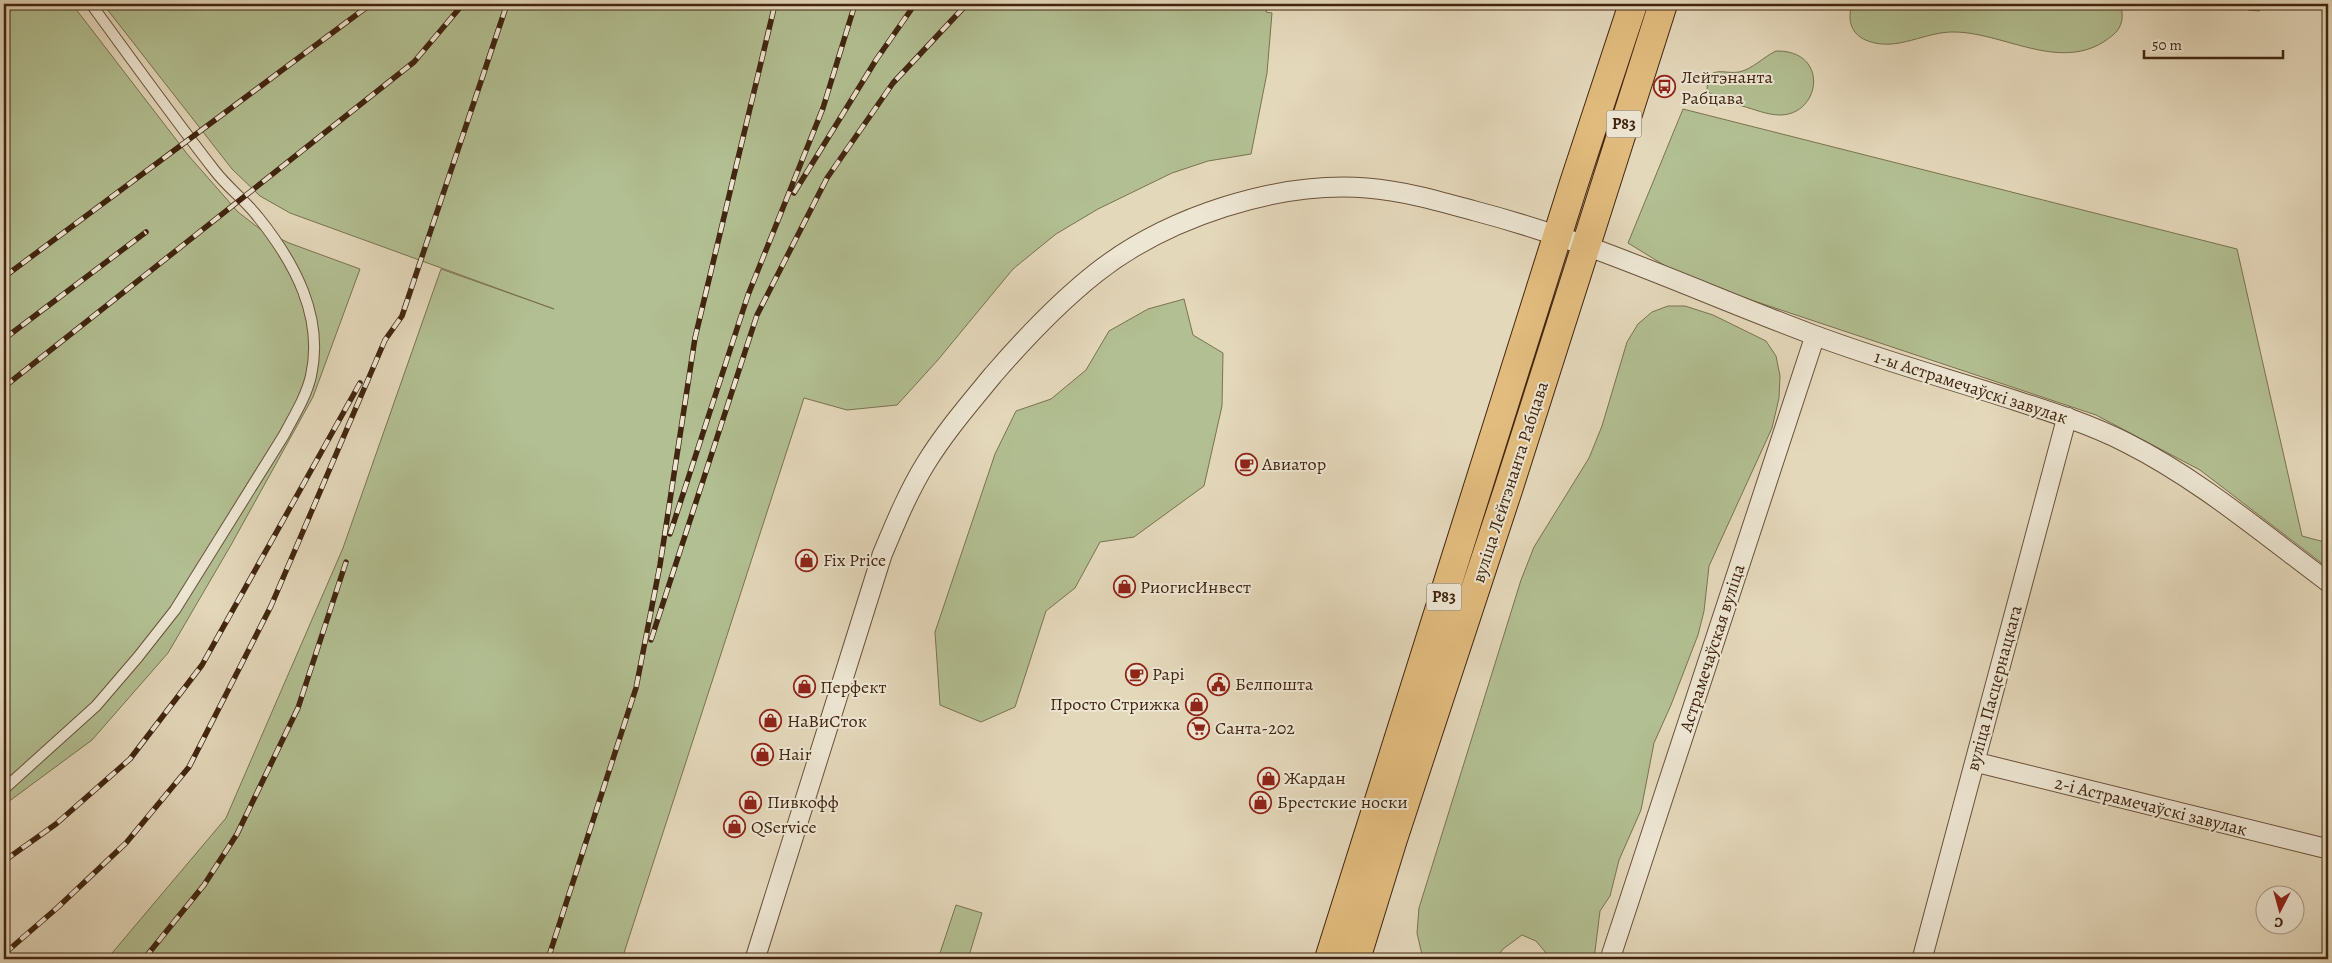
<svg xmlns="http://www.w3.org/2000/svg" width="2332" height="963" font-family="Alegreya,serif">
	<rect width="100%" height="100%" fill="#e4d8bb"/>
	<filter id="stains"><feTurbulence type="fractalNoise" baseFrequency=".004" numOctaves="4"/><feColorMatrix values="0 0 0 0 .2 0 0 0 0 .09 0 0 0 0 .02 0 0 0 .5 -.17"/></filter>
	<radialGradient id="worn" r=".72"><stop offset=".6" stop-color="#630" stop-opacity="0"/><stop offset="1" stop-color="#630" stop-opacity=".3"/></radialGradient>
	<path fill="#b2bf92" stroke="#7a7251" d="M 4,4 L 72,4 L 188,155 L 238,212 L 260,229 L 289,243 L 360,269 L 313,397 L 231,545 L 168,653 L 92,740 L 4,805 Z
		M 103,4 L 1268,4 L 1266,12 L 1272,13 L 1267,73 L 1251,154 L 1208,161 L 1172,173 L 1098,209 L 1056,234 L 1013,269 L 937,361 L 897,405 L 847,410 L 804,398 L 622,959 L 107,959 L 226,818 L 343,548 L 441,269 L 554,309 L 290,213 L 260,196 L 232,169 Z
		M 1852,4 L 2120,4 C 2124,15 2123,27 2113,35 C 2065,76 2007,33 1955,32 C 1925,31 1898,52 1868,41 C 1851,35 1847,20 1852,4 Z
		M 2244,4 L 2265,4 L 2259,11 L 2248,10 Z
		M 1776,51 C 1830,50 1821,115 1780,115 C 1767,115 1754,109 1742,106 C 1730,102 1715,100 1707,90 L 1708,76 C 1718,68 1727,74 1739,72 C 1753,69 1763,57 1776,51 Z
		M 1683,109 L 2237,249 L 2302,536 L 2328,543 L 2328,568 L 2200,470 L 2096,415 L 1685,278 L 1628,243 Z
		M 1184,299 L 1193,335 L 1223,353 L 1222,406 L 1204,486 L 1134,537 L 1100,542 L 1075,588 L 1046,611 L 1015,707 L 981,722 L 940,705 L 935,632 L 995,454 L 1016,411 L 1051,399 L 1086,370 L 1109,331 L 1148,309 Z
		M 1668,306 L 1685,306 L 1713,315 L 1766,341 L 1776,356 L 1780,376 L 1779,398 L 1772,428 L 1709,566 L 1704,611 L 1698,635 L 1671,705 L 1654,743 L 1641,810 L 1619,860 L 1610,896 L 1600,911 L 1594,959 L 1551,959 L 1536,941 L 1522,935 L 1503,949 L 1496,959 L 1423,959 L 1417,933 L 1419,908 L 1521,580 L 1534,547 L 1589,458 L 1602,426 L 1627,342 L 1638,324 L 1652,312 Z
		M 956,905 L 982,913 L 968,959 L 938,959 Z"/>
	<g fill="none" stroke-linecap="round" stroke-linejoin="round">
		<defs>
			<path id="lane" d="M 4,789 L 96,706 L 138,657 L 175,610 L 284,435 C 294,416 306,397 311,376 C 324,317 295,263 258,217 C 245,200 228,188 215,171 C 172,116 132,60 91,4"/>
			<path id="street" d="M 1975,762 L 2328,849
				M 755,959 L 882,555 C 895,524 908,492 926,463 C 945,432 970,403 993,375 C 1025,338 1058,303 1096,273 C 1167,217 1277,181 1367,188 C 1404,191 1439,201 1475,211 C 1591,241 1699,292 1811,334 C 1877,359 1946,378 2014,400 C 2051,412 2089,424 2125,442 C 2199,479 2262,533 2328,582
				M 1610,959 L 1815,336
				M 1922,959 L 2067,417"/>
			<path id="highway" d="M 1329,959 L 1574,183 L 1633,4
				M 1356,959 L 1393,839 L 1508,490 L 1663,4"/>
		</defs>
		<use href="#lane" stroke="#6a523b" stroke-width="12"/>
		<use href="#street" stroke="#6a523b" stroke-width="21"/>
		<use href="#highway" stroke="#412510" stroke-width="30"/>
		<use href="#lane" stroke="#ede6d3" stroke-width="10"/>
		<use href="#street" stroke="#ede6d3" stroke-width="19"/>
		<use href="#highway" stroke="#e2bc7e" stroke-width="28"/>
		<defs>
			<path id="rail" d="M 794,193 L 876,60 L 915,4
				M 4,277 L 371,4
				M 4,339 L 146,232
				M 4,387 L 414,62 L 463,4
				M 670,534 L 748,295 L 823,108 L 855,4
				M 651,640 L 757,315 L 827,178 L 893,83 L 967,4
				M 4,861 L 56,824 L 130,759 L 202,665 L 360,383
				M 4,954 L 57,908 L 126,843 L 189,767 L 271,606 L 385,340 L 402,316 L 507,4
				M 144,959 L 204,885 L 237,834 L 298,708 L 346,562
				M 548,959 L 636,688 L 660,565 L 695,338 L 775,4"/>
		</defs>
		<use href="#rail" stroke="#412510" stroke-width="5.5"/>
		<use href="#rail" stroke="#ede6d3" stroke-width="4" stroke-dasharray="11" stroke-linecap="butt"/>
	</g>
	<defs>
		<symbol id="bus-ring" viewBox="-11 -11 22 22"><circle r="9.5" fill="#ede6d3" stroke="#8f2418" stroke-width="1.5"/><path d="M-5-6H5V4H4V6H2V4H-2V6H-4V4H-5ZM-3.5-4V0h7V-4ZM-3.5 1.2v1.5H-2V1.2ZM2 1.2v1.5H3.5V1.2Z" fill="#8f2418"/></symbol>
		<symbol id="cafe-ring" viewBox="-11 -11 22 22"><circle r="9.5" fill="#ede6d3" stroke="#8f2418" stroke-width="1.5"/><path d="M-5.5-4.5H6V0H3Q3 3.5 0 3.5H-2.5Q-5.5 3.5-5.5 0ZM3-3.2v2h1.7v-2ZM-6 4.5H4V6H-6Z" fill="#8f2418"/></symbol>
		<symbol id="shop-ring" viewBox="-11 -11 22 22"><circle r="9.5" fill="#ede6d3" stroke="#8f2418" stroke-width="1.5"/><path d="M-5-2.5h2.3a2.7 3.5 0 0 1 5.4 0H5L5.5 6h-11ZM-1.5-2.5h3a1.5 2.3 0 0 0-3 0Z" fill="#8f2418"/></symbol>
		<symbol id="civic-ring" viewBox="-11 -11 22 22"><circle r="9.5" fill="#ede6d3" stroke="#8f2418" stroke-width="1.5"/><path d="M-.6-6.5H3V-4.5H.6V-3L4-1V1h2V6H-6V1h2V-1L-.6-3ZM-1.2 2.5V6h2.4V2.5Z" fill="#8f2418"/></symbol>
		<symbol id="supermarket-ring" viewBox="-11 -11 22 22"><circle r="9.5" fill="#ede6d3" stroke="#8f2418" stroke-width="1.5"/><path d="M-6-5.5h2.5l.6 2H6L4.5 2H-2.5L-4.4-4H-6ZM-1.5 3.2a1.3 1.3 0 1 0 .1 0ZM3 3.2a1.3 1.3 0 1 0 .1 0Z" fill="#8f2418"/></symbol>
	</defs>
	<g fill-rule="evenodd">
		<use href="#bus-ring" x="1652" y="74" width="25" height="25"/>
		<use href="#cafe-ring" x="1234" y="452" width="25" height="25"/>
		<use href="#shop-ring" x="794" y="548" width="25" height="25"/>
		<use href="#shop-ring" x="1112" y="574" width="25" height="25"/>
		<use href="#cafe-ring" x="1124" y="662" width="25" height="25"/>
		<use href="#civic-ring" x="1206" y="672" width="25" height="25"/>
		<use href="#shop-ring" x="792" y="674" width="25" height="25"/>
		<use href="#shop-ring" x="1184" y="692" width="25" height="25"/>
		<use href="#shop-ring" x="758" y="708" width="25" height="25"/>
		<use href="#supermarket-ring" x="1186" y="716" width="25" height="25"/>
		<use href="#shop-ring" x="750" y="742" width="25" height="25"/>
		<use href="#shop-ring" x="1256" y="766" width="25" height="25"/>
		<use href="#shop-ring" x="738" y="790" width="25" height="25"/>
		<use href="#shop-ring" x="1248" y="790" width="25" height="25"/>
		<use href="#shop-ring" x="722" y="814" width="25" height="25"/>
	</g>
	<g text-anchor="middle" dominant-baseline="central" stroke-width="4" stroke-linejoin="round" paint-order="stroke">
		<g fill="#ede6d3" stroke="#755f4a" stroke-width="1">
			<rect x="1606.5" y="110.5" width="35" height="27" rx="4"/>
			<rect x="1426.5" y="583.5" width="35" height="27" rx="4"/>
		</g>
		<g font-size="16" font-weight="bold" fill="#412510">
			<text x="1624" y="124">Р83</text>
			<text x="1444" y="597">Р83</text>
		</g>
		<g font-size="18" fill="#412510" stroke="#ede6d3" text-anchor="start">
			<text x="1681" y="77">Лейтэнанта<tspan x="1681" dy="21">Рабцава</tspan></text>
			<text x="1262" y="464">Авиатор</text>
			<text x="823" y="560">Fix Price</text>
			<text x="1140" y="587">РиогисИнвест</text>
			<text x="1152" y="674">Papi</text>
			<text x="1235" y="684">Белпошта</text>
			<text x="820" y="687">Перфект</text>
			<text x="1180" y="704" text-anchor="end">Просто Стрижка</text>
			<text x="787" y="721">НаВиСток</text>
			<text x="1215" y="728">Санта-202</text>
			<text x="778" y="754">Hair</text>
			<text x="1284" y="778">Жардан</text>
			<text x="767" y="802">Пивкофф</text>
			<text x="1277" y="802">Брестские носки</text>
			<text x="751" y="827">QService</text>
		</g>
		<g font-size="18" fill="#412510" stroke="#ede6d3">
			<text transform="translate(1971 387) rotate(18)">1-ы Астрамечаўскі завулак</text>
			<text transform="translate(1510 482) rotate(-72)">вуліца Лейтэнанта Рабцава</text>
			<text transform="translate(1712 648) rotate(-72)">Астрамечаўская вуліца</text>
			<text transform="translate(1994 688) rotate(-75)">вуліца Пасцернацкага</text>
			<text transform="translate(2151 806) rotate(14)">2-і Астрамечаўскі завулак</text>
		</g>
	</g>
	<rect width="2332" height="963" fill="none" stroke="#e4d8bb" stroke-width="20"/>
	<rect x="5" y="5" width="2322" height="953" fill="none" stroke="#412510" stroke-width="2.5"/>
	<rect x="10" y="10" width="2312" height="943" fill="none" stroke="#412510"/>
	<g transform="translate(2280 910) rotate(186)"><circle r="24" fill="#ede6d3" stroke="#a89985"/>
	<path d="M0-4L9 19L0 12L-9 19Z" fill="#8f2418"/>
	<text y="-8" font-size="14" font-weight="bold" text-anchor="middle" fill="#412510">С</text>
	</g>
	<path d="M2144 50v8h139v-8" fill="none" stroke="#412510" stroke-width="2.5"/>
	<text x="2152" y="50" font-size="15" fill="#412510" stroke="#ede6d3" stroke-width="4" paint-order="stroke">50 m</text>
	<rect width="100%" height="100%" filter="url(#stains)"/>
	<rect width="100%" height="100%" fill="url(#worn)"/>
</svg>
